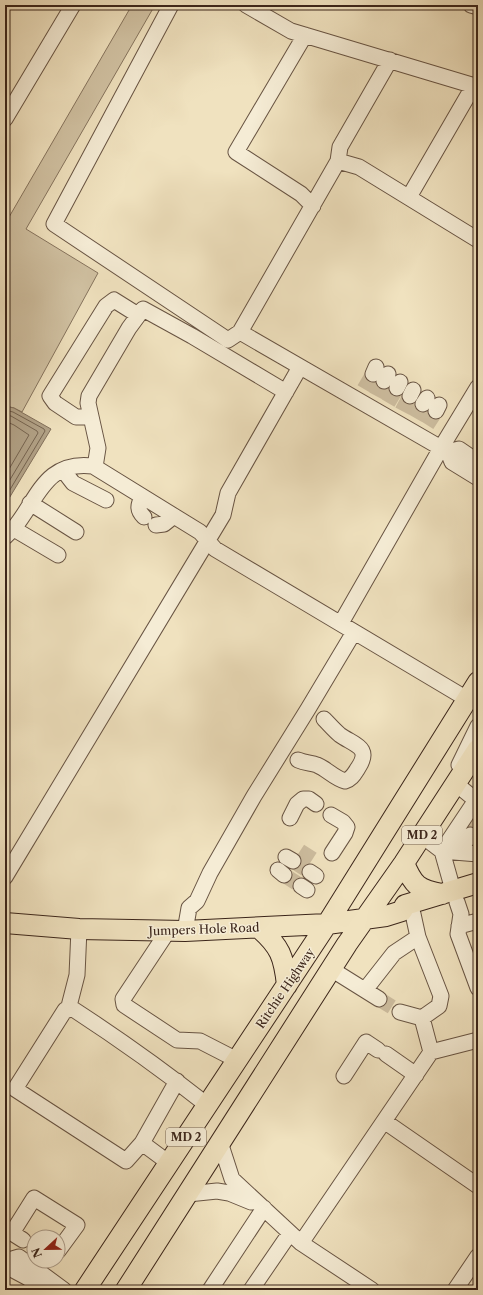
<svg xmlns="http://www.w3.org/2000/svg" width="483" height="1295" font-family="'Libre Caslon Text',serif">
	<rect width="100%" height="100%" fill="#f0e2bf"/>
	<filter id="stains"><feTurbulence type="fractalNoise" baseFrequency=".005" numOctaves="4"/><feColorMatrix values="0 0 0 0 .2 0 0 0 0 .09 0 0 0 0 .02 0 0 0 .5 -.17"/></filter>
	<radialGradient id="worn" r=".72"><stop offset=".6" stop-color="#630" stop-opacity="0"/><stop offset="1" stop-color="#630" stop-opacity=".3"/></radialGradient>
	<path fill="#d1c2a3" stroke="#86745e" d="M 132,5 L 155,5 L 26,229 L 98,273 L 22,412 L 14,408 L 5,406 L 5,224 Z"/>
	<path fill="#b2a287" stroke="#82705b" d="M 5,406 L 14,408 L 51,429 L 5,505 Z"/>
	<g fill="none" stroke-linecap="round" stroke-linejoin="round">
		<path stroke="#766450" stroke-width="1" d="M 5,410 L 13,412 L 44,429 L 45,431 L 5,498
			M 5,415 L 11,416 L 37,431 L 38,433 L 5,488
			M 5,421 L 14,425 L 29,435 L 5,476"/>
		<path stroke="#ccbc9e" stroke-width="15" stroke-dasharray="15 8" stroke-linecap="butt" d="M 364,389 L 373,374
			M 376,396 L 384,381
			M 388,403 L 397,388
			M 402,411 L 410,396
			M 415,418 L 423,404
			M 427,425 L 436,411
			M 470,835 L 478,824
			M 300,851 L 317,862
			M 293,861 L 310,872
			M 284,875 L 301,886
			M 379,999 L 400,1012"/>
		<defs>
			<path id="minor" d="M 171,5 L 54,224 L 228,340 L 240,332
				M 246,5 L 291,31 L 478,87
				M 471,5 L 478,7
				M 305,35 L 236,152 L 301,194 L 313,206
				M 5,119 L 73,5
				M 338,161 L 340,147 L 390,60
				M 409,197 L 474,85
				M 478,240 L 359,167 L 338,161 L 240,332 L 448,452 L 452,462 L 478,478
				M 373,374 L 376,367
				M 384,381 L 388,374
				M 397,388 L 400,382
				M 410,396 L 413,390
				M 423,404 L 427,398
				M 436,411 L 439,405
				M 91,417 L 76,417 L 55,403 L 50,396 L 106,306 L 114,300 L 138,315
				M 448,452 L 459,449 L 478,462
				M 95,467 L 98,448 L 88,403 L 89,396 L 129,328 L 143,309 L 192,336 L 286,392
				M 63,470 L 73,483 L 106,500
				M 142,498 C 138,505 137,510 144,517
				M 30,503 L 76,532
				M 156,525 L 164,524 L 174,516
				M 14,529 L 58,555
				M 5,537 C 8,534 11,531 14,528 C 38,499 45,460 93,466 L 200,532 L 215,549 L 467,699
				M 341,623 L 441,448 L 478,387
				M 298,760 C 305,763 311,763 317,765 C 327,769 334,778 345,781 C 352,779 354,774 358,768 C 372,747 354,745 340,735 C 334,730 329,724 324,719
				M 459,765 L 478,726
				M 455,783 L 478,802
				M 331,815 L 343,822 L 347,827 L 345,833 L 332,853
				M 290,818 L 297,804 L 303,799 L 309,799 L 316,804
				M 421,835 L 442,851 L 453,890
				M 442,851 L 476,800
				M 442,851 L 478,854
				M 459,852 L 470,835
				M 286,857 L 293,861
				M 278,870 L 284,875
				M 310,872 L 316,876
				M 5,877 L 223,515 L 228,493 L 300,367
				M 301,886 L 307,890
				M 457,902 L 461,914 L 458,934 L 478,988
				M 413,914 L 418,937 L 441,996 L 439,1006 L 422,1018
				M 459,926 L 478,921
				M 168,931 L 123,999 L 124,1005 L 177,1040 L 200,1041 L 237,1060
				M 185,931 L 189,908 L 197,901 L 210,873 L 254,796 L 308,709 L 354,632
				M 331,969 L 379,999
				M 365,990 L 394,953 L 418,937
				M 68,1010 L 77,975 L 79,929
				M 400,1012 L 422,1018 L 431,1052
				M 386,1054 L 416,1075
				M 344,1076 L 366,1042 L 378,1050
				M 384,1121 L 478,1186
				M 220,1142 L 232,1179 L 301,1243 L 372,1290
				M 142,1143 L 177,1081
				M 169,1163 L 142,1143 L 126,1161 L 15,1089 L 65,1010 L 73,1009 C 119,1039 164,1071 207,1105
				M 188,1194 L 217,1191 L 229,1193 L 251,1202
				M 23,1240 L 12,1233 L 34,1198 L 77,1225 L 58,1251
				M 301,1243 L 431,1052 L 478,1040
				M 9,1260 L 19,1257 L 64,1290
				M 9,1260 L 13,1270 L 28,1278 L 43,1290
				M 210,1290 L 264,1208
				M 251,1290 L 290,1233
				M 455,1290 L 478,1256"/>
			<path id="major" d="M 404,863 C 413,885 418,890 442,894
				M 5,923 L 79,929 L 185,931 L 327,924 L 386,916 L 402,911 L 405,905 L 478,883
				M 259,928 C 280,946 284,957 287,985
				M 85,1290 L 327,924 L 478,682
				M 126,1290 L 347,944 L 404,863 L 478,749"/>
		</defs>
		<use href="#minor" stroke="#685443" stroke-width="17"/>
		<use href="#major" stroke="#3b251a" stroke-width="22"/>
		<use href="#minor" stroke="#f5ecd5" stroke-width="15"/>
		<use href="#major" stroke="#f0e2bf" stroke-width="20"/>
	</g>
	<g text-anchor="middle" dominant-baseline="central" stroke-width="3" stroke-linejoin="round" paint-order="stroke">
		<g fill="#f5ecd5" stroke="#736152" stroke-width="1">
			<rect x="402" y="826" width="40" height="18" rx="3"/>
			<rect x="166" y="1128" width="40" height="18" rx="3"/>
		</g>
		<g font-size="11" font-weight="bold" fill="#3b251a">
			<text x="422" y="835">MD 2</text>
			<text x="186" y="1137">MD 2</text>
		</g>
		<g font-size="12" fill="#3b251a" stroke="#f5ecd5">
			<text transform="translate(204 929) rotate(-2)">Jumpers Hole Road</text>
			<text transform="translate(285 988) rotate(-56)">Ritchie Highway</text>
		</g>
	</g>
	<rect width="483" height="1295" fill="none" stroke="#f0e2bf" stroke-width="20"/>
	<rect x="6" y="6" width="471" height="1283" fill="none" stroke="#3b251a" stroke-width="2"/>
	<rect x="10" y="10" width="463" height="1275" fill="none" stroke="#3b251a"/>
	<g transform="translate(46 1249) rotate(248)"><circle r="19" fill="#f5ecd5" stroke="#ab9c8a"/>
	<path d="M0-3L7 15L0 10L-7 15Z" fill="#8f2418"/>
	<text y="-6" font-size="11" font-weight="bold" text-anchor="middle" fill="#3b251a">N</text>
	</g>
	<rect width="100%" height="100%" filter="url(#stains)"/>
	<rect width="100%" height="100%" fill="url(#worn)"/>
</svg>
